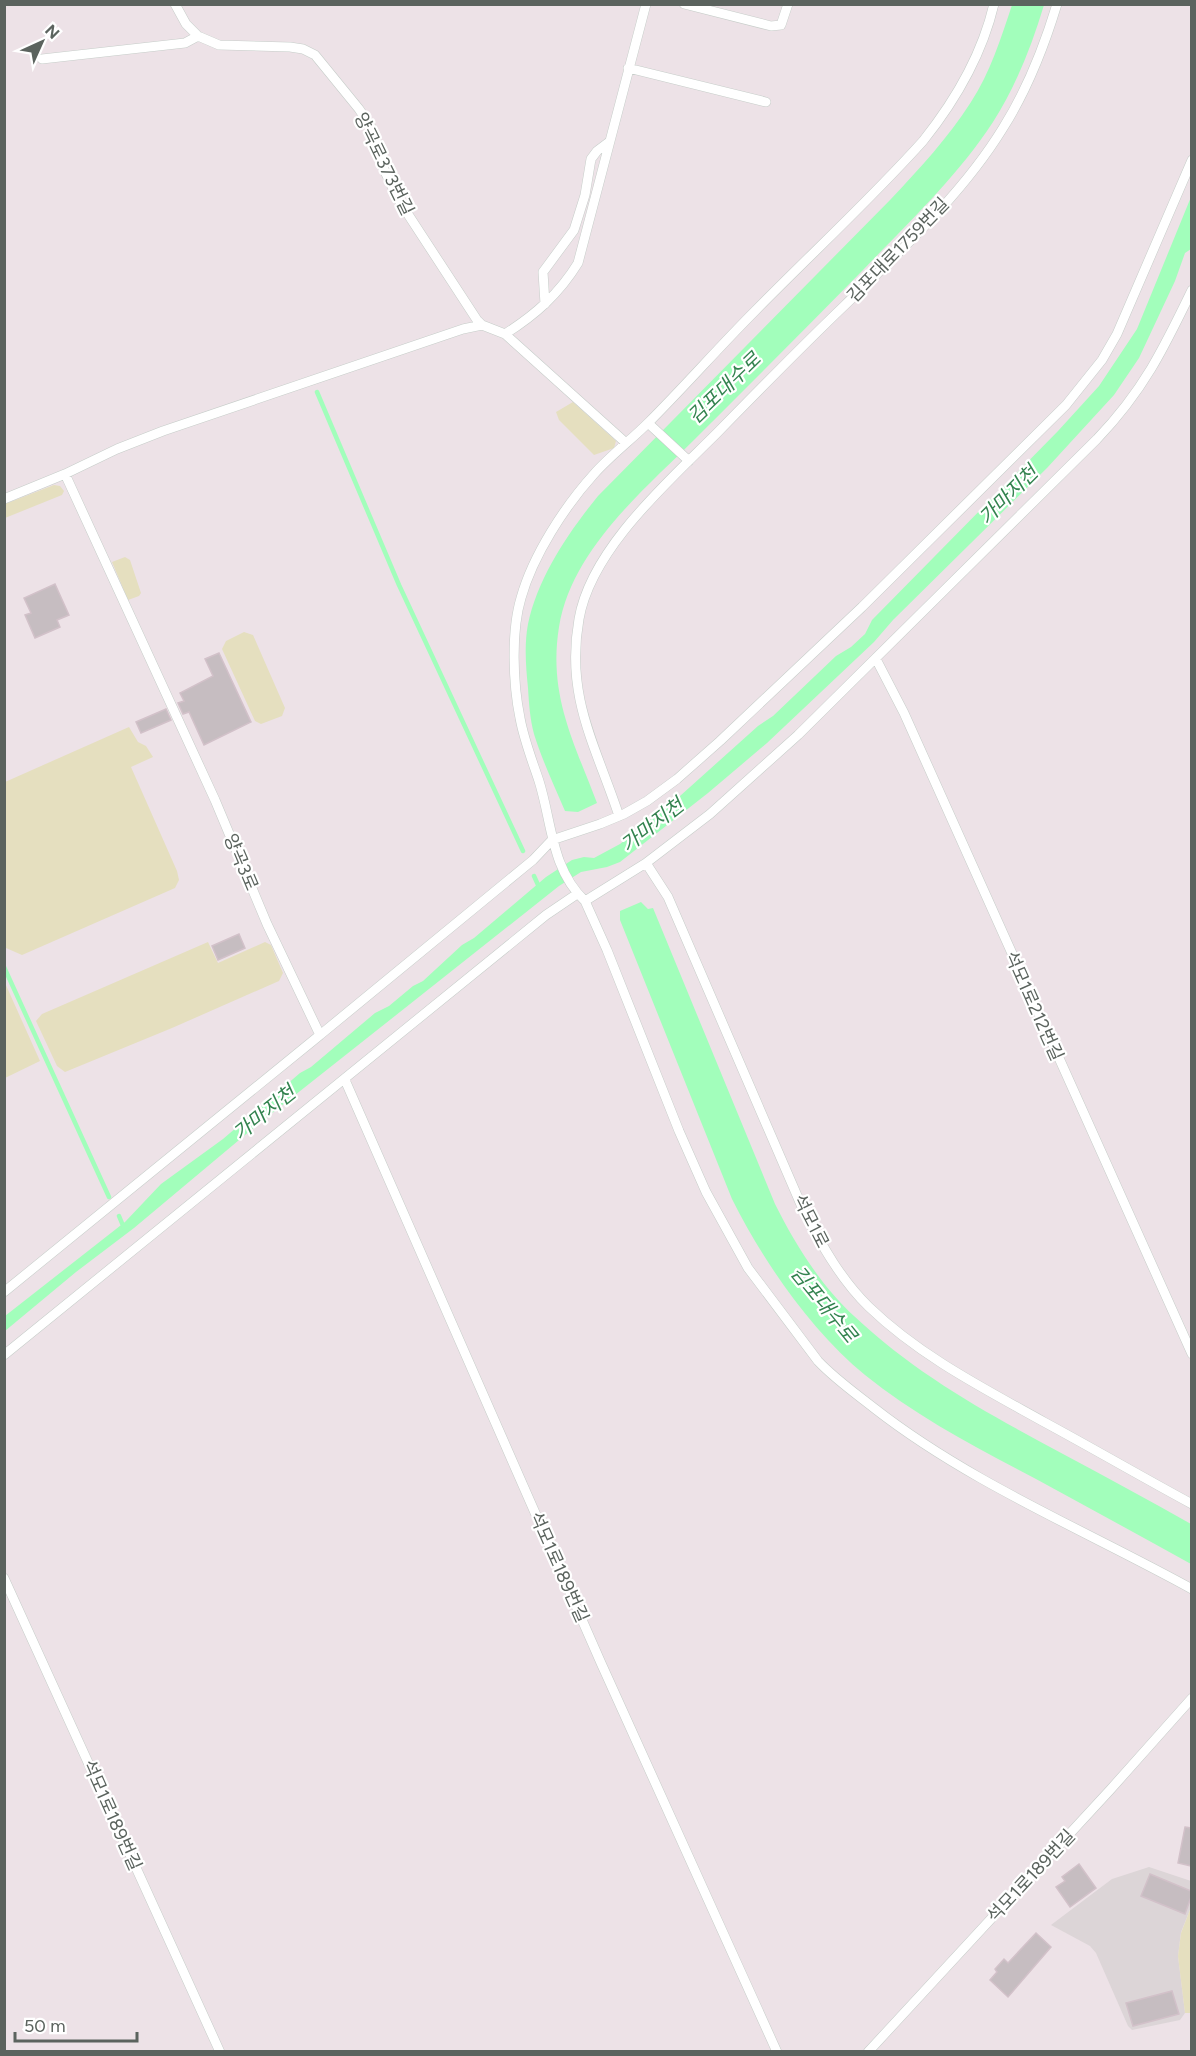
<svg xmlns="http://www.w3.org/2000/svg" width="1196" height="2056" font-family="Figtree,'Noto Sans KR',sans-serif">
	<rect width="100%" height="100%" fill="#ede2e7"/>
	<path fill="#dcd5d7" d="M 1149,1867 L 1191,1881 L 1191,1907 L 1181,1932 L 1178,1956 L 1185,2013 L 1180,2020 L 1132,2030 L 1128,2026 L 1096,1953 L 1090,1946 L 1051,1925 L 1112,1879 Z"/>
	<path fill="#e5dfbf" d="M 573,402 L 616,441 L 614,448 L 594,455 L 559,420 L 556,412 Z
		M 54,485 L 60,486 L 64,491 L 62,495 L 5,518 L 5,504 Z
		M 125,557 L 130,560 L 141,593 L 139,596 L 128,600 L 112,562 Z
		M 244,632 L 253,635 L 285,708 L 282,716 L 261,724 L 255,721 L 222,649 L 226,641 Z
		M 129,727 L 138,742 L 146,746 L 153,757 L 131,767 L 177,871 L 179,880 L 175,888 L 22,955 L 6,948 L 4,944 L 5,782 Z
		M 208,942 L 218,963 L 265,942 L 271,945 L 283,973 L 279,981 L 172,1028 L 65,1072 L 57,1066 L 36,1021 L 42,1014 Z
		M 5,983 L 40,1061 L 5,1078 L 4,1078 Z
		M 1191,1907 L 1191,2013 L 1185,2013 L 1178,1956 L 1181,1933 Z"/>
	<path fill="#a2febb" d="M 1012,5 L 1044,5 C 1032,45 1016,86 993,122 C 957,177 908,223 863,270 C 808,326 752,382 696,438 C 643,491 572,549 559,627 C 548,695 574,742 597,803 L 578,812 L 565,811 C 554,785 542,760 534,734 C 530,719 529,704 528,688 C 526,668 524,645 528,624 C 538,577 568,533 598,496 L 891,199 C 920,168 948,138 971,102 C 990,73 1001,38 1012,5 Z
		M 1191,197 L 1191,249 L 1185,253 L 1175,281 L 1139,358 L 1114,395 L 1047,468 L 893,620 L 874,642 L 767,743 L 708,793 L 620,862 L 607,867 L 581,872 L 559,886 L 251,1130 L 134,1228 L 76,1272 L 5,1331 L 5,1316 L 125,1222 L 161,1184 L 223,1139 L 300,1073 L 311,1067 L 375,1013 L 389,1006 L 413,986 L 423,981 L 462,945 L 474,938 L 546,877 L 572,860 L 584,857 L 594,858 L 620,844 L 680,796 L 758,726 L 773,716 L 836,656 L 851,647 L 865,634 L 872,620 L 1058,431 L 1099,386 L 1137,329 Z
		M 641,902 L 648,909 L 653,908 L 775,1204 C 795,1244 821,1286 854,1316 C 918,1376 987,1413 1063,1454 C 1106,1477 1149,1500 1191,1524 L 1191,1564 C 1140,1536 1088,1507 1036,1479 C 977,1448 917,1417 865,1375 C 811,1331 763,1261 732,1199 L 620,920 L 620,911 Z"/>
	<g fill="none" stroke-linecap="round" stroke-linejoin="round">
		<path stroke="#a2febb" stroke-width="4.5" d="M 317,392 L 399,585 L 523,851
			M 534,876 L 539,887
			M 4,967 L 109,1197
			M 119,1216 L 124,1228"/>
	</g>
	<path fill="#c6bdc1" stroke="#d2c1c9" stroke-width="1.5" d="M 55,584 L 69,615 L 57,620 L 60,627 L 35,638 L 25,615 L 31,613 L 24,598 Z
		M 219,653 L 251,722 L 204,745 L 189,712 L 183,714 L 178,703 L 184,701 L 180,693 L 213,676 L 205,659 Z
		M 166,709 L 171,720 L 141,733 L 136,722 Z
		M 239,934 L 245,948 L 218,960 L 212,946 Z
		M 1185,1827 L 1191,1828 L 1191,1866 L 1178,1863 Z
		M 1079,1864 L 1096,1888 L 1070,1907 L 1056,1887 L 1065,1881 L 1062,1877 Z
		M 1150,1874 L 1191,1891 L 1191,1897 L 1185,1914 L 1141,1896 Z
		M 1036,1933 L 1051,1947 L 1008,1997 L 990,1980 L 997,1972 L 995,1969 L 1004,1959 L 1008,1963 Z
		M 1172,1991 L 1179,2014 L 1133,2026 L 1126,2003 Z"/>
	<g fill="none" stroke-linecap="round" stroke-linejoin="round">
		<defs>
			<path id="lane" d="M 175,4 L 186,24 L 198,36 L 219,45 L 290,47 L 303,49 L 315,55 L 359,109 L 371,127 L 378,146 L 382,165 L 398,199 L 477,320 L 482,325 L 505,334 L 626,443
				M 684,4 L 771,26 L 781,25 L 788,4
				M 994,4 C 982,55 955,101 923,141 C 870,200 811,254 755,311 C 719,347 685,386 649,422 C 631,440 611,455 594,474 C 565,506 533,555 521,598 C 511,631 513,684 520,718 C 524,740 532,760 539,781 C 552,822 551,869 585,901 L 646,863 L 668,897 L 805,1214 C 823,1247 842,1281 869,1307 C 920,1356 983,1388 1044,1422 C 1094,1449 1142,1477 1192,1504
				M 42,59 L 185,43 L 198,36
				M 628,68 L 766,102
				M 545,304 L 543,272 L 574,230 L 585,195 L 591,159 L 597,151 L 609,142
				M 505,334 C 535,315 559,294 578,263 L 646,4
				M 648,423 L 689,461
				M 65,474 L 117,449 L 163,431 L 463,329 L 482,325
				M 4,499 L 65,474 L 215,800 L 267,924 L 320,1035 L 533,860 L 552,840 L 600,824 L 624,814 L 647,801 L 677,779 L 720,741 L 862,607 L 1066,405 L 1102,360 L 1117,334 L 1192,160
				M 876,659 L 904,713 L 1192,1354
				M 619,816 C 596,746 565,697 579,619 C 591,549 668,482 717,433 C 759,390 801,347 844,306 C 900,251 962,195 1003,128 C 1027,90 1044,47 1057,4
				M 646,863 L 710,814 L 798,735 L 1097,439 C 1143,391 1163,350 1192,290
				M 585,901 L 607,950 L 679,1131 L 706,1192 L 748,1268 L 818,1361 C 835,1379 855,1393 874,1408 C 970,1483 1085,1530 1192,1589
				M 345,1080 L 601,1663 L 777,2052
				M 4,1292 L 320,1035
				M 4,1355 L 546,915 L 577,894
				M 4,1578 L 220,2052
				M 868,2052 L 1110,1790 L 1192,1698"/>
		</defs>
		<use href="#lane" stroke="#c6cdc9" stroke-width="10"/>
		<use href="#lane" stroke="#fff" stroke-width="9"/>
	</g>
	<g text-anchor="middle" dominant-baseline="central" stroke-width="4.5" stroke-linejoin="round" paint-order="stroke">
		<g font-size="18" fill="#5b635e" stroke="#fff">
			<text transform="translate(384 164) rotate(64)">양곡로373번길</text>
			<text transform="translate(898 250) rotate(-46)">김포대로1759번길</text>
			<text transform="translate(241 862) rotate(67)">양곡3로</text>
			<text transform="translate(1034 1006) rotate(66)">석모1로212번길</text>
			<text transform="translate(811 1221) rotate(63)">석모1로</text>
			<text transform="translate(559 1567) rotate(66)">석모1로189번길</text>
			<text transform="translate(112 1815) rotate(66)">석모1로189번길</text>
			<text transform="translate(1031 1876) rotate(-47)">석모1로189번길</text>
		</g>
		<g font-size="20" font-style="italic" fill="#33834f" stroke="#fff">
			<text transform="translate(724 388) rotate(-44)">김포대수로</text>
			<text transform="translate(1008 495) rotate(-45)">가마지천</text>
			<text transform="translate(652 825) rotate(-38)">가마지천</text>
			<text transform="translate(264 1113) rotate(-39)">가마지천</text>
			<text transform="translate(824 1304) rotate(51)">김포대수로</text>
		</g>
	</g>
	<rect width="1196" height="2056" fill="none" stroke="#5b635e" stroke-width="12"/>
	<g transform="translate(42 42) rotate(45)" stroke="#ffffff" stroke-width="4.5" paint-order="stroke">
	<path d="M0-4.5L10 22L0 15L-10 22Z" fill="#5b635e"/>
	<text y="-9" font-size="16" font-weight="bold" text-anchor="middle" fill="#5b635e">N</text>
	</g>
	<path d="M15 2032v9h122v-9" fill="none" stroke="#5b635e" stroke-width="3"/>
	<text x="24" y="2032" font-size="18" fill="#5b635e" stroke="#ffffff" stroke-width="4.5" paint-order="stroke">50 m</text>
</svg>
